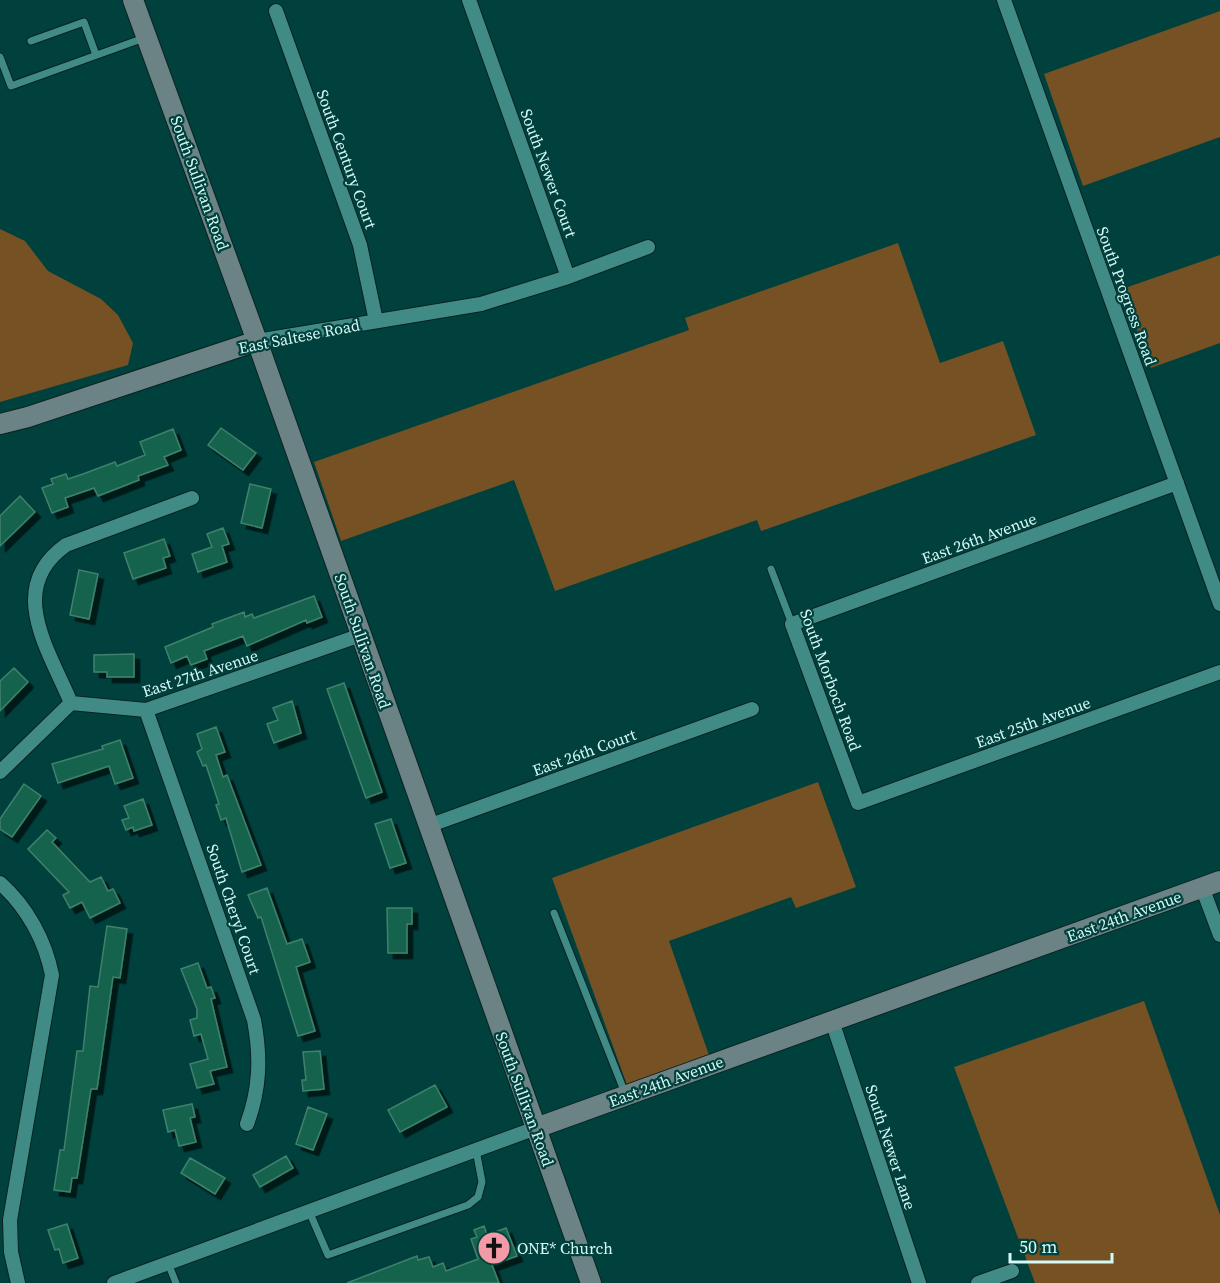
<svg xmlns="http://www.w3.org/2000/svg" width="1220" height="1283" font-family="'Source Serif 4',serif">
	<defs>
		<filter id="shadow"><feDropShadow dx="5.5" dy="5.5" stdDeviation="0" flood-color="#0009"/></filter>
	</defs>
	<rect width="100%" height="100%" fill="#00403d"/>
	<path fill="#755124" d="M 1220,11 L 1220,137 L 1083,186 L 1044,74 Z
		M 0,229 L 25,241 L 48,271 L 101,299 L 118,315 L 133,343 L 128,365 L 0,402 Z
		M 898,243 L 940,363 L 1003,341 L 1036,435 L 761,531 L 757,520 L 555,591 L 514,480 L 341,541 L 314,462 L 689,330 L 685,318 Z
		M 1220,255 L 1220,343 L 1151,368 L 1122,289 Z
		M 818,782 L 856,887 L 796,908 L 791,897 L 669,941 L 709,1055 L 627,1085 L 552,878 Z
		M 1144,1001 L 1220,1215 L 1220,1283 L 1035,1283 L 954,1067 Z"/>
	<path fill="#13644e" stroke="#41816c" stroke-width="1.5" filter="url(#shadow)" d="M 221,428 L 256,453 L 243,470 L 208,445 Z
		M 173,429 L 181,450 L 164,457 L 168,465 L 138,476 L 139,480 L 98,496 L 94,488 L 65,498 L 68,507 L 52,513 L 42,488 L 53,484 L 51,479 L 66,474 L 68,479 L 83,474 L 115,462 L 117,466 L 145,455 L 140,442 Z
		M 250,484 L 271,489 L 262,528 L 241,523 Z
		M 20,496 L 35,512 L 0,546 L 0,516 Z
		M 223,528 L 229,544 L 222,546 L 227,562 L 198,572 L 192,554 L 212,547 L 207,534 Z
		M 164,539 L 170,556 L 163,558 L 166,568 L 133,579 L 124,553 Z
		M 79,570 L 98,574 L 89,619 L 70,615 Z
		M 314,596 L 322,617 L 307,623 L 306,620 L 247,646 L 243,636 L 204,651 L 207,659 L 191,665 L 187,656 L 171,663 L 165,647 L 213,627 L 212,624 L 244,612 L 245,617 L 252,614 L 254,618 Z
		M 134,654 L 134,677 L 107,677 L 107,672 L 94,672 L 94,655 Z
		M 14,668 L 28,682 L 0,711 L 0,681 Z
		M 344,683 L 382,792 L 366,798 L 327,689 Z
		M 292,701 L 301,733 L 274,743 L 267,724 L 278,720 L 273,708 Z
		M 216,727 L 225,752 L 216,755 L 223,777 L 227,775 L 261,865 L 242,872 L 226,818 L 221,820 L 216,805 L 219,804 L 206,765 L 203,766 L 197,752 L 202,749 L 197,734 Z
		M 120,740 L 133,778 L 115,784 L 109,766 L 58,783 L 52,764 L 103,749 L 102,746 Z
		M 24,784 L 41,796 L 12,837 L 0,829 L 0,819 Z
		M 143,799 L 152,825 L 134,831 L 133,827 L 126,830 L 122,820 L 129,818 L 124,806 Z
		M 391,819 L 406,863 L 390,868 L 375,824 Z
		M 47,830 L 56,838 L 52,842 L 90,882 L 101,877 L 108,891 L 113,889 L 120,903 L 90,918 L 82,902 L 70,908 L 63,895 L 69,892 L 28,849 Z
		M 267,888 L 287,944 L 302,939 L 310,962 L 296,967 L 315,1031 L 298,1036 L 261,917 L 258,918 L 248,895 Z
		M 387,908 L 412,908 L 412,924 L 407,924 L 407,953 L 388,953 Z
		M 107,926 L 127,929 L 120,978 L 113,977 L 97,1089 L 91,1089 L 77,1178 L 72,1178 L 70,1192 L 54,1190 L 60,1150 L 64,1150 L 77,1051 L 83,1051 L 90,986 L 98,987 Z
		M 198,963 L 207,988 L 211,987 L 215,998 L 211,999 L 227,1067 L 210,1071 L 214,1084 L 197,1088 L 190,1064 L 208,1059 L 201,1034 L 194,1036 L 190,1020 L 197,1018 L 197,1009 L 181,969 Z
		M 320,1051 L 324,1089 L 303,1091 L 302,1080 L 306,1080 L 303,1052 Z
		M 435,1085 L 447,1107 L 400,1132 L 388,1110 Z
		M 192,1104 L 195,1117 L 190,1118 L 196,1142 L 179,1146 L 175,1130 L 168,1132 L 163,1110 Z
		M 308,1107 L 327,1114 L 313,1150 L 296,1144 Z
		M 286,1156 L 293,1168 L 260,1187 L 253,1175 Z
		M 190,1158 L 225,1178 L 215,1194 L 181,1173 Z
		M 67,1224 L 78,1258 L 63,1263 L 59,1249 L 55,1250 L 48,1230 Z
		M 484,1226 L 487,1235 L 506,1228 L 517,1256 L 492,1265 L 499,1283 L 347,1283 L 417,1256 L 418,1260 L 429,1257 L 433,1267 L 443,1263 L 446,1271 L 478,1259 L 471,1239 L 477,1237 L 474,1230 Z"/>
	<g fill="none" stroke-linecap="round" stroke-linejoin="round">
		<defs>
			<path id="lane" d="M 31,41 L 84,22 L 96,55
				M 0,57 L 11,86 L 144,38
				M 771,569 L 792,624
				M 554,913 L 625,1093
				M 309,1211 L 328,1255 L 468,1205 L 478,1197 L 482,1182 L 476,1150
				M 168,1263 L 176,1283"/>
			<path id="street" d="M 469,0 L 568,277 L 648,247
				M 1004,0 L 1220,604
				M 276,11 L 360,245 L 376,321
				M 257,341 L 481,304 L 568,277
				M 1177,483 L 792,624 L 858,803 L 1220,672
				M 71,703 C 49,650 5,588 66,545 L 192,498
				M 146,710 L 254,1020 C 261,1057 260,1089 247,1124
				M 0,772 L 71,703 L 146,710 L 361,635
				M 428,826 L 752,709
				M 0,883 C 27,907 45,940 52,975 L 10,1220 L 11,1252 L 18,1283
				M 1202,887 L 1220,935
				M 832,1021 L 919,1283
				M 114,1283 L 536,1128
				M 978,1283 L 1012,1271"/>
			<path id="secondary" d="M 133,0 L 257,341 L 591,1283
				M 0,424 L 28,417 L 257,341
				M 536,1128 L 1220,881"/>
		</defs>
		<use href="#lane" stroke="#0b2321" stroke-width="9"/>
		<use href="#street" stroke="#0b2321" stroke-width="16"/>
		<use href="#secondary" stroke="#0b2321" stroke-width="22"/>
		<use href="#lane" stroke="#418b87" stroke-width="7"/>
		<use href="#street" stroke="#418b87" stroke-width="14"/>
		<use href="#secondary" stroke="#6c8385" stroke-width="20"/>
	</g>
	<defs>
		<symbol id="church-disc" viewBox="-11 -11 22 22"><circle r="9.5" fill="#f39aa7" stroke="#00403d"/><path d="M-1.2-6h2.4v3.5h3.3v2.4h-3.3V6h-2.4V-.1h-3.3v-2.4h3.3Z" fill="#111"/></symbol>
	</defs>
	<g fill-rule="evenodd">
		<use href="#church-disc" x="475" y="1229" width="38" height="38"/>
	</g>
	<g text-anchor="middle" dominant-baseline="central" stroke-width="4.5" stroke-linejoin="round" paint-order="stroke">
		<g font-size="16" fill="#d5f9f6" stroke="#00403d">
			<text transform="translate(347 159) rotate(70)">South Century Court</text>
			<text transform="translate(549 173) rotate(70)">South Newer Court</text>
			<text transform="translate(200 183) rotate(70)">South Sullivan Road</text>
			<text transform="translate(1127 296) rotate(70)">South Progress Road</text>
			<text transform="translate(299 336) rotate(-11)">East Saltese Road</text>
			<text transform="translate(979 538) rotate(-20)">East 26th Avenue</text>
			<text transform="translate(363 641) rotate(71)">South Sullivan Road</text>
			<text transform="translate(200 673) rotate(-18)">East 27th Avenue</text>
			<text transform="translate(831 680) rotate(70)">South Morboch Road</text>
			<text transform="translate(1033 722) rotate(-20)">East 25th Avenue</text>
			<text transform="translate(584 752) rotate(-20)">East 26th Court</text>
			<text transform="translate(234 909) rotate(71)">South Cheryl Court</text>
			<text transform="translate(1124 916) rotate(-20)">East 24th Avenue</text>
			<text transform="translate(666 1081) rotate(-20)">East 24th Avenue</text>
			<text transform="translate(525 1099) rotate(70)">South Sullivan Road</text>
			<text transform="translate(891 1147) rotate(72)">South Newer Lane</text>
		</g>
		<g font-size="16" fill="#d5f9f6" stroke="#00403d" text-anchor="start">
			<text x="517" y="1248">ONE* Church</text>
		</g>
	</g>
	<path d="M1010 1253v9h102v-9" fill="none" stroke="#d5f9f6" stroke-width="3"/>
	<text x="1019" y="1253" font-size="18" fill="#d5f9f6" stroke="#00403d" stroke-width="4.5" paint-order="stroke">50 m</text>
</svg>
